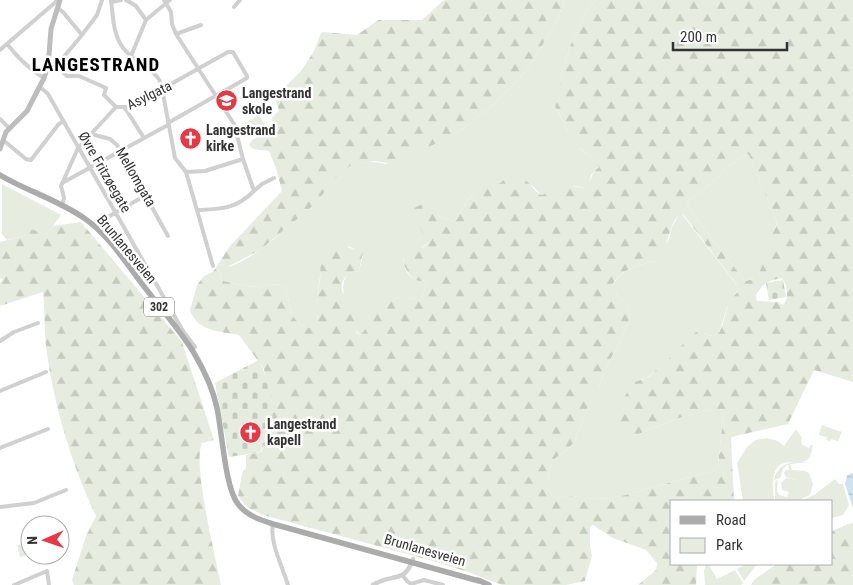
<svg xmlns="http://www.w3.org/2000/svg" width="853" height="585" font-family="'Roboto Condensed',sans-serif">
	<defs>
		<pattern id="forest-firs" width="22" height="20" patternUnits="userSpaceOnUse" patternTransform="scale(1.25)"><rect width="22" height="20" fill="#e6ecdf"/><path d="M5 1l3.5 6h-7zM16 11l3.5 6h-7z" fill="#c6cbc0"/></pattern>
		<pattern id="cemetery-stones" width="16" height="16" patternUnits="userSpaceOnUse" patternTransform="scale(1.25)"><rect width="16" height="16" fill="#e6ecdf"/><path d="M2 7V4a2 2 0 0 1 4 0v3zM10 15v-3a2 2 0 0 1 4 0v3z" fill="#c6cbc0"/></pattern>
		<pattern id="water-ripples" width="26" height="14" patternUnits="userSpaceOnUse" patternTransform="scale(1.25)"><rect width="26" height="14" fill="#cfe2ee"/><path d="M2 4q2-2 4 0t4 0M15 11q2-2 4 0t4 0" fill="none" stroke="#b2c2cd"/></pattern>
	</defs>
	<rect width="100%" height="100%" fill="#fff"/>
	<path fill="#e6ecdf" d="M 564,0 L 596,0 L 588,9 L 570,46 L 560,80 L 560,94 L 555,107 C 564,121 569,140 582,150 C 590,156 595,157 599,166 L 591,175 L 589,185 L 585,188 L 574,186 L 541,195 L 534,187 L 511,174 L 500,183 L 474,194 L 467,201 L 457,219 L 453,221 L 440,217 L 435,209 L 426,205 L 415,207 L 428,243 L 403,259 C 404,272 411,281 424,282 L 426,285 L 423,295 L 418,300 C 407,297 404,295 394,299 L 390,297 C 385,301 379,305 374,311 C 369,317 369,328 360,335 L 356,330 C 350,313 336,289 348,273 L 359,271 L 363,256 C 354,249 348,242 337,248 C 331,250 327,252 323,257 L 316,304 L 318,321 L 316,326 L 312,328 C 290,326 290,305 286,288 C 276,280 266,287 256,287 C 251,287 225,282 221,280 L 220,271 C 224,267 229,267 234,265 C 243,261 253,255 261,249 C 280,235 296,219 312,202 C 323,190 334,175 348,167 C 360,161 374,161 386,164 L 460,131 L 493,105 L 513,85 L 529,67 L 558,19 Z
		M 259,115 L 266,126 L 251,135 L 245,123 Z
		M 747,154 L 749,155 L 777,222 L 761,270 L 756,277 L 745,281 L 690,210 L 687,202 L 715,180 L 727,167 Z
		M 2,184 L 61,215 L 47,234 L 26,229 L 24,236 L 7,240 L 2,234 Z
		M 682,214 L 739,288 L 727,308 L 719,333 L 713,336 C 690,327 678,353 664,366 C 661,368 657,369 654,372 C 649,376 648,379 641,379 L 633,436 L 679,418 L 712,409 L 720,409 L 723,412 L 723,417 L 718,466 L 712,471 L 614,498 L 597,499 L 571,496 L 555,498 L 548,490 C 548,476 548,462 561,454 C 567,450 571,447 575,440 L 591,399 L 599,386 L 609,361 L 619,345 L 630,317 L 627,304 L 617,295 L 613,285 C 621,269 639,265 655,261 L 669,239 L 672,227 L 679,215 Z
		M 822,425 L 842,432 L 838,441 L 831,439 L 830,441 L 826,440 L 827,437 L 819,435 Z
		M 796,429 L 802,438 L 801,444 L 809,448 L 811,445 L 813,445 C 812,450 811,458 807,460 C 796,467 776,453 773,481 C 772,487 774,495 774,501 L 743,501 L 737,463 L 747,447 L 756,440 L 767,438 L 778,441 L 784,446 Z
		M 809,462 L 790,464 L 792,470 L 805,471 L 809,473 L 813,484 L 810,495 L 799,500 L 775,501 L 775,481 L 778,480 L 777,491 L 779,495 L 787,497 L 789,492 L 782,490 L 781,483 L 786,478 L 796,480 L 786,477 L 784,473 L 786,470 L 789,470 L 788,464 L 783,469 L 780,478 L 774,480 C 778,462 793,461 809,462 Z
		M 835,479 L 839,484 L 843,484 L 849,505 L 843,515 L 832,518 L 832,501 L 782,501 L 805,499 L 814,495 Z
		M 30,543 L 30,554 L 20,557 L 17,545 Z
		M 706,564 L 709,565 L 717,579 L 735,570 L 743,583 L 741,585 L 705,585 L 704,571 Z
		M 746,564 L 757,564 L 744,581 L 737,569 Z"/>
	<path fill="url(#forest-firs)" fill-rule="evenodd" d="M 444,0 L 564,0 L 558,19 L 529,67 L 513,85 L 493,105 L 460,131 L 401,161 L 391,164 L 376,161 L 367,162 L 350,166 L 334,179 L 316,203 L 260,250 L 220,271 L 221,280 C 225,282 251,287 256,287 C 266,287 276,280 286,288 C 290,305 290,326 312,328 C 323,322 315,313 316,304 C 317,296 319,288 320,280 C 322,264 315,257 335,248 C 348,242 344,247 356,250 C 363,251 357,248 363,252 L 359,271 L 348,273 C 331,295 353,297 355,313 C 357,320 355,326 357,333 L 360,335 C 367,329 369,321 372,313 C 375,307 380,300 384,295 L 388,294 L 394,299 C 404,295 407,297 418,300 L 423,295 L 426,285 L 424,282 C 410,280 409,274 403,263 L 405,254 L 425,246 L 428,243 L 412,213 L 412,210 C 417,204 430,202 436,210 C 437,212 438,215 440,217 L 453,221 L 457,219 L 467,201 L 474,194 L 480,190 L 500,183 L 511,174 C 527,175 529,187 541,195 L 545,194 L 561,185 L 585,188 C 593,181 589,175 599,167 C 594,154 581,152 574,142 C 566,131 563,118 555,107 L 560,94 L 560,80 L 570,46 L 588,9 L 596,0 L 853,0 L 853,382 L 814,370 L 788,424 L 735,436 L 731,438 L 734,501 L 672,501 L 672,564 L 697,564 L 696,585 L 638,585 L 656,570 L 657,563 L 646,550 L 613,538 L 593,525 L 590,527 L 590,546 L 592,556 L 585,581 L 566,585 L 502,585 L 468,572 L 433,561 L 263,515 L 247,507 L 238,496 L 242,473 L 246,468 L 246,455 L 261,452 L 272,427 L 264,369 L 239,335 C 219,331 198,332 190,310 L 197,285 L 204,276 L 213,272 L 230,246 L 282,191 L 276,168 L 269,151 L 253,149 L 249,145 L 251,141 L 274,127 L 272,118 L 279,110 L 275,100 L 275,97 L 301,71 L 314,51 L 321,33 L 323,32 L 357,35 L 378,20 L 422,20 ZM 747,154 L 749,155 L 777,222 C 776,229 772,234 769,240 C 763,256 765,278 745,281 L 690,210 L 687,202 L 715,180 L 727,167 ZM 683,214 L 737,285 C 740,291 736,293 732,299 C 725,309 725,322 719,333 L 713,336 L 696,332 L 674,353 L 662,367 L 656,370 L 649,377 L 635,382 L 617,407 L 616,425 L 620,432 L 626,436 L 633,436 L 679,418 L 712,409 L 720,409 L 723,412 L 723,417 L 718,466 L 712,471 L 614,498 L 597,499 L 571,496 L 555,498 L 548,490 C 548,476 548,462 561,454 C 567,450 571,447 575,440 L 591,399 L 599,386 L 609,361 L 619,345 L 630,317 L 627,304 L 617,295 L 613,284 C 621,269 639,265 655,261 C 670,249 667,227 679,215 ZM 782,278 C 787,285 790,297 783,305 L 778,302 L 757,301 L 756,295 C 763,283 768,281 782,278 Z
		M 81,222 L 182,342 L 214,440 L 202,443 C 192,463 216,559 221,585 L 74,585 L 72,580 L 86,536 L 96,516 C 72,466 55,409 47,354 C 44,333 45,312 43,292 L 0,306 L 0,283 L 3,279 L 0,278 L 0,242 L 24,236 L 26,228 L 47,234 L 53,226 Z
		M 853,523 L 853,585 L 751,585 L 755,579 L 777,564 L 832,564 L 832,531 L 848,524 Z"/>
	<path fill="url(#cemetery-stones)" d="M 783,280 L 786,297 L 769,300 L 766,283 Z
		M 259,360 L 271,391 L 272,405 L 277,417 L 274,427 L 260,452 L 229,457 L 215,383 Z"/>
	<path fill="url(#water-ripples)" d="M 853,473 L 853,508 L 845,484 L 847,475 Z"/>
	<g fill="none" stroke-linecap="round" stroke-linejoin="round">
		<path stroke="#d0d0d0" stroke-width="4" d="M 111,0 C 113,16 113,36 124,49 C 134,62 154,68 161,83 L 175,158 L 186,172 L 213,266
			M 126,0 L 136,6 L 146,20
			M 164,0 L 171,12 L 172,24 L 176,34 L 234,124 L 243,159
			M 111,2 L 121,0
			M 234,7 L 240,0
			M 58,8 L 63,12 L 82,35
			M 176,34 L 201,25
			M 7,44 C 18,58 29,69 44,78
			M 0,50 L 58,0
			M 131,56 L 146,20 L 170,0
			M 56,66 L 67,76 L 79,76 L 106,88 L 104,95 L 116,107
			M 48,68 L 56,66 L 82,35 L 97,15 L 102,0
			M 40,87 L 48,94 L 183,331 L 195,347
			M 125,108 L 144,138
			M 0,119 L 9,128
			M 91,134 L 110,139 L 117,145 L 168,236
			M 3,140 L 26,159 L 31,160 L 58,125 L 63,121
			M 186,172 L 205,171 L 243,159 L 254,191 C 236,209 222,209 198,210
			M 62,183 L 168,125
			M 254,191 L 262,184 L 274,178
			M 62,206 L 64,198 L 61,186 L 78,148 L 116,107 L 130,107 L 228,52 L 233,52 L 247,76 L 247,78 L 168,123
			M 101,221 L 146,195
			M 0,341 L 14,332 L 38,323
			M 0,391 L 46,372
			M 0,448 L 48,429
			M 0,507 L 34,503 L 66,490
			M 273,524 C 269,541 283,568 288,585
			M 404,577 L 407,581 L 411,584 L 424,580 L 443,585
			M 14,585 L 47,571 L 49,585"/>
		<path stroke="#d0d0d0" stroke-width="4.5" d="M 373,585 C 393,572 404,585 413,559"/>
		<path stroke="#bdbdbd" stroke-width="5" d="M 0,149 L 6,132 L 27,111 L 44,78 L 48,67 L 51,29 L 60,0"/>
		<path stroke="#ababab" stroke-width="5.5" d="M 0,175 C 27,191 58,200 84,218 C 110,236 127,265 146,289 C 162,310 180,330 194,353 C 204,370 213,389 217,408 C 222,431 225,488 238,504 C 246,515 260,520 273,524 L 479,581
			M 478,580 L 489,585"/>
	</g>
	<defs>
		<symbol id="school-disc" viewBox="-11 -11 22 22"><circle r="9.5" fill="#e63946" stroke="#fff"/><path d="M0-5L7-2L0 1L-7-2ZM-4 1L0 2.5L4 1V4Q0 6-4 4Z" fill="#fff"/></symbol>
		<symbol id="church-disc" viewBox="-11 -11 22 22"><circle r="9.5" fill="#e63946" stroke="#fff"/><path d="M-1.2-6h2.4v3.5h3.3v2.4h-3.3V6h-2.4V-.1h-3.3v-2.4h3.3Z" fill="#fff"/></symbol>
	</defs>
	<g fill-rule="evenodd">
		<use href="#school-disc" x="214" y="88" width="25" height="25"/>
		<use href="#church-disc" x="178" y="126" width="25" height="25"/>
		<use href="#church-disc" x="238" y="420" width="25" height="25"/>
	</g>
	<g text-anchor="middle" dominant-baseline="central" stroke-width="5" stroke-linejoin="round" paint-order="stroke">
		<rect fill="#fff" stroke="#707070" stroke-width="1" x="144" y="297.5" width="30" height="19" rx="4"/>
		<g font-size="12" font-weight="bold" fill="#333">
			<text x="159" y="307">302</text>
		</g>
		<g font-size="14" font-weight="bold" fill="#333" stroke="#fff" text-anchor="start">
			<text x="242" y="93">Langestrand<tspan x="242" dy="16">skole</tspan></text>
			<text x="206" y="130">Langestrand<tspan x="206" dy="16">kirke</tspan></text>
			<text x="267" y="424">Langestrand<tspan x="267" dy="16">kapell</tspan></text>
		</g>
		<g font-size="14" fill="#333" stroke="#fff">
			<text transform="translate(149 95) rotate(-26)">Asylgata</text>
			<text transform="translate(105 172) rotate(60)">Øvre Fritzøegate</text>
			<text transform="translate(136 177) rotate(60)">Mellomgata</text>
			<text transform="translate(127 249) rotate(50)">Brunlanesveien</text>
			<text transform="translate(425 550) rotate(16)">Brunlanesveien</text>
		</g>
		<g font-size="19" font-weight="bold" letter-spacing="1" fill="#000" stroke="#fff">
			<text x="96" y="64">LANGESTRAND</text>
		</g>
	</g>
	<rect x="670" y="500" width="162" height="65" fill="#ffffff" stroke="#adadad"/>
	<rect x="680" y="516" width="25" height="8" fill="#ababab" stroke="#adadad"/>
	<text x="716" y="525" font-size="15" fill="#333333">Road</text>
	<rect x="680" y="538" width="25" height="15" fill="#e6ecdf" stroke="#adadad"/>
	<text x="716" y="550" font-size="15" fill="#333333">Park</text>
	<g transform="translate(45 540) rotate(268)"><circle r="24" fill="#ffffff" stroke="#adadad"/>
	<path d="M0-4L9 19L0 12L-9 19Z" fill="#e63946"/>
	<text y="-8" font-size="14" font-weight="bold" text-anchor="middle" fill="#333333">N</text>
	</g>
	<path d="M673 42v8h114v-8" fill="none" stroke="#333333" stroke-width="2.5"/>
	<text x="680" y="42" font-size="15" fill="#333333" stroke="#ffffff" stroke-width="4" paint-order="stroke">200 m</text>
</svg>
